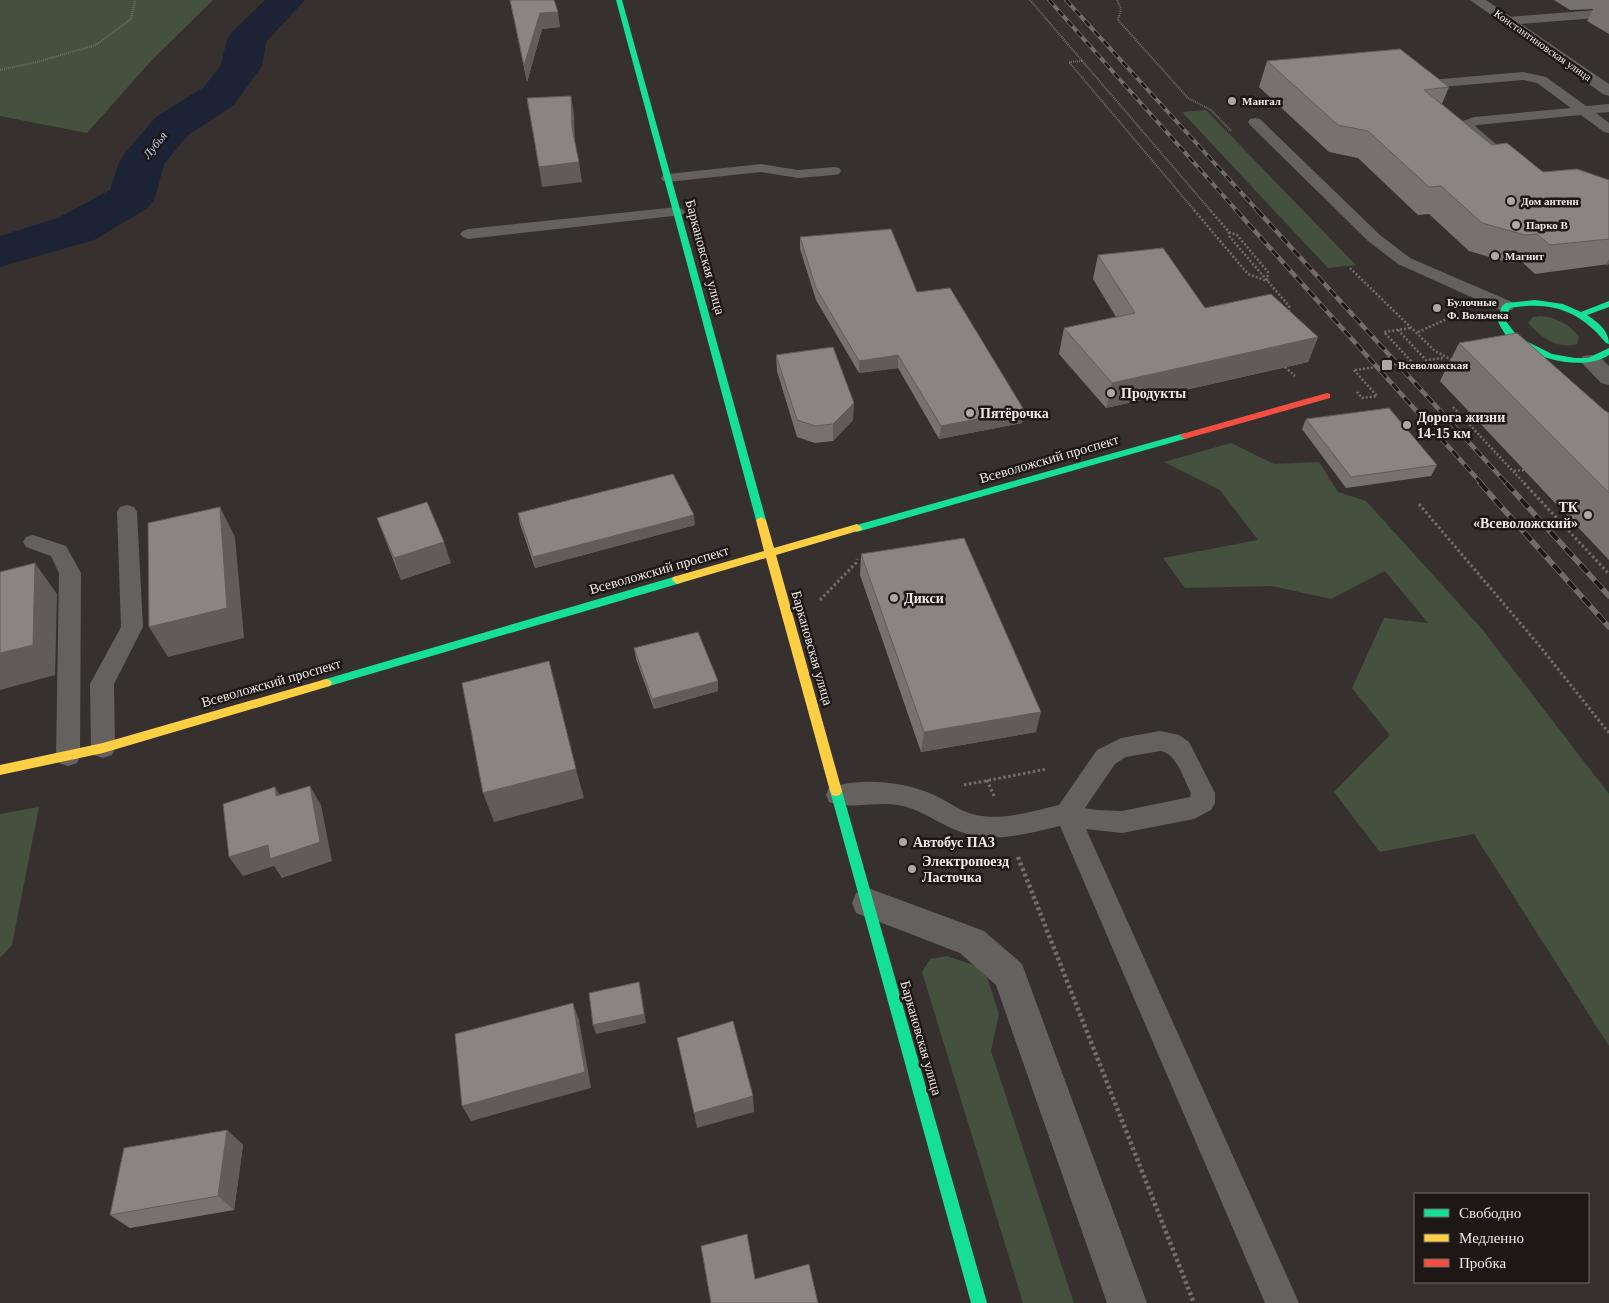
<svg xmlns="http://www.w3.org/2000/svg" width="1609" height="1303" font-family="Georgia,serif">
	<rect width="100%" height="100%" fill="#36302e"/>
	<path fill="#45513f" d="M 0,0 L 213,0 L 151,61 L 87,133 L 0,116 Z
		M 1206,110 L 1356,265 L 1328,268 L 1182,112 Z
		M 1541,316 C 1556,317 1570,325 1579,337 L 1577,344 C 1557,350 1541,337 1528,323 L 1533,317 Z
		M 1231,443 L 1274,464 L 1319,462 L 1338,492 L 1366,501 L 1482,629 L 1609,794 L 1609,1046 L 1474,834 L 1380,852 L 1334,792 L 1390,735 L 1352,688 L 1384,618 L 1428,623 L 1385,571 L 1331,599 L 1272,586 L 1185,588 L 1163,558 L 1258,540 L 1220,490 L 1164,462 Z
		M 39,807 L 12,945 L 0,958 L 0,814 Z
		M 947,956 L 976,966 L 986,974 L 999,1014 L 991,1051 L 1074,1303 L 1023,1303 L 922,972 L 930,959 Z"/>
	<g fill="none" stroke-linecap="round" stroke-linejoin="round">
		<path fill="#1b2335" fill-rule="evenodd" d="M 265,0 L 305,0 L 266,42 L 262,66 L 234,105 L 188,135 L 164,164 L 155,198 L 148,208 L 94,240 L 0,267 L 0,236 L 58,218 L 110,190 L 119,162 L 126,152 L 156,117 L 204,87 L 221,65 L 227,39 L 233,31 Z"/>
		<path stroke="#726e6b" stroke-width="2" stroke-dasharray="1 1" stroke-linecap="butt" d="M 1030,0 L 1211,211
			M 1117,0 L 1121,9 L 1118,20 L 1188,98 L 1211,110 L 1231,131
			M 1082,61 L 1069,62 L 1195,211
			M 0,70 L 37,62 L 96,45 L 131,19 L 135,0"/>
		<path stroke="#726e6b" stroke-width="2.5" stroke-dasharray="2 2" stroke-linecap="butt" d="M 1194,210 L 1248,274 L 1267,281 L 1268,272 L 1237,235 L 1229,232 L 1210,210
			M 1229,232 L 1229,236 L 1289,306 L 1289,312
			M 1350,268 L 1435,351 L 1454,361
			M 1410,328 L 1384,332 L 1412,362
			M 1398,330 L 1426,360 L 1443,358
			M 1418,332 L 1458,314
			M 1285,367 L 1295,376
			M 1354,370 L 1377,396 L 1362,398 L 1357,392
			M 1355,370 L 1412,362
			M 1453,407 L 1525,484
			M 1514,471 L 1524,470"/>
		<path stroke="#726e6b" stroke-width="3" stroke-dasharray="2.5 2.5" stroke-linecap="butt" d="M 1524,483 L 1609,574
			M 1419,504 L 1538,644 L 1609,733
			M 820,600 L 856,563 L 857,559
			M 987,780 L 994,796
			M 964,785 L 1047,769"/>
		<path stroke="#726e6b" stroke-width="4.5" stroke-dasharray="3 3" stroke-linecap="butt" d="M 1018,857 L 1194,1303"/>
		<path fill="#65615e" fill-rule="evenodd" d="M 1609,9 L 1609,17 L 1508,25 L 1502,21 L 1508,17 Z
			M 1523,72 L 1546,77 L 1586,106 L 1609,104 L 1609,112 L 1596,113 L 1609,123 L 1609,133 L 1604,132 L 1581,115 L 1477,125 L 1475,126 L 1497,145 L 1495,148 C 1484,151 1464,135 1461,124 L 1463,121 L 1474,117 L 1571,108 L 1537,83 L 1523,80 L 1430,88 L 1423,84 L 1430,80 Z
			M 1255,118 L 1260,119 L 1380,235 L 1410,258 L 1512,302 L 1514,306 L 1512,310 L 1500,310 L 1398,264 L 1368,241 L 1250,125 L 1248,122 L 1250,119 Z
			M 761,164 L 798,170 L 834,167 L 839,168 L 841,171 L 839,174 L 834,175 L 798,178 L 761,172 L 668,182 L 663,181 L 661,178 L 663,175 L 668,174 Z
			M 677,207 L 682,209 L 685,212 L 682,215 L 468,239 L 463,237 L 460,234 L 463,231 L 468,229 Z
			M 127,505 L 134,507 L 137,512 L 143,627 L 114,684 L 115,748 L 112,755 L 103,758 L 94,755 L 91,748 L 90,684 L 121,627 L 117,512 L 120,507 Z
			M 33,535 L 66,546 L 81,573 L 80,756 L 77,763 L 68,766 L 59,763 L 56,756 L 59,573 L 51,556 L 26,547 L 23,542 L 26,537 Z
			M 1160,731 L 1179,735 L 1189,742 L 1215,793 L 1215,803 L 1211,810 L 1194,819 L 1122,833 L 1086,829 L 1299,1303 L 1265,1303 L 1060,826 C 1022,835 988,845 951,828 C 933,820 918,808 898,805 C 876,801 850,810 829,802 L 826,795 L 829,788 C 861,777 904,781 934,795 C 948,801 961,812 976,815 C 1004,821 1032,811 1059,805 L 1097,750 L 1121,738 ZM 1160,751 C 1176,752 1184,780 1191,793 L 1190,797 L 1122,811 L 1097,810 L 1085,808 L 1115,764 L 1126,757 Z"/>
		<path fill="#65615e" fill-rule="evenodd" d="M 1470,0 L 1486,0 L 1609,84 L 1609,96 L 1603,94 Z
			M 1591,355 L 1599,356 L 1609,366 L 1609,385 L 1601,383 L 1580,361 L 1583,356 Z
			M 868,888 L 984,931 L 1022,964 L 1147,1303 L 1107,1303 L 996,985 L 960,953 L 856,913 L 852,903 L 856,893 Z"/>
		<path fill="#16e098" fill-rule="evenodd" d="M 616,0 L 622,0 L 766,520 L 761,523 L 756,520 Z
			M 1535,300 L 1563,304 L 1581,312 L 1609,301 L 1609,307 L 1587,315 C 1598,322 1609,331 1609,344 L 1606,343 C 1579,310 1551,301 1510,308 L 1505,320 L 1518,337 L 1552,354 L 1575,358 L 1588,358 L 1609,348 L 1609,355 C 1583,372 1533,359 1510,339 C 1504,334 1501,327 1497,320 L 1502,306 L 1506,303 Z
			M 1185,433 L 1190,436 L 1188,438 L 857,532 L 852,528 L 853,526 Z
			M 677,576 L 682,580 L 681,583 L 326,687 L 322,686 L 320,683 L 322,680 L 326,679 Z
			M 836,786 L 840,787 L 842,791 L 987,1303 L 971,1303 L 830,791 L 832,787 Z"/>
		<path fill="#ffcf43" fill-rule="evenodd" d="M 761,517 L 766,520 L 774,548 L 857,524 L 862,528 L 861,530 L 776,555 L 842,791 L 840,795 L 836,796 L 832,795 L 830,791 L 766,558 L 677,584 L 672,580 L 673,577 L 764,551 L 756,520 Z
			M 326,679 L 330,680 L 332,683 L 330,686 L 103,753 L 0,775 L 0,765 L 103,743 Z"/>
		<path fill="#f24e42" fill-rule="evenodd" d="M 1327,393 L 1330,394 L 1330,398 L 1185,439 L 1180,436 L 1182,434 Z"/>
		<defs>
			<path id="rail-far2" d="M 1049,0 L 1237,211
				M 1066,0 L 1258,211"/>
			<path id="rail-far1" d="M 1236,210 L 1482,484
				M 1257,210 L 1507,484"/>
			<path id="rail" d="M 1480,483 L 1609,627
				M 1506,483 L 1609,596"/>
		</defs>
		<use href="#rail-far2" stroke="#726d6b" stroke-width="4"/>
		<use href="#rail-far1" stroke="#726d6b" stroke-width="4.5"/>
		<use href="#rail" stroke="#726d6b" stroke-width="5.5"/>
		<use href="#rail-far2" stroke="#1d1816" stroke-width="2.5" stroke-dasharray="7" stroke-linecap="butt"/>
		<use href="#rail-far1" stroke="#1d1816" stroke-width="3" stroke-dasharray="9" stroke-linecap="butt"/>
		<use href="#rail" stroke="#1d1816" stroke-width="4" stroke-dasharray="11" stroke-linecap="butt"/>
	</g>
	<path fill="#777270" d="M 510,0 L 554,0 L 560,27 L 542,29 L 527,82 Z
		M 1554,0 L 1609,0 L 1609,34 L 1587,21 L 1593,9 L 1570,10 Z
		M 1267,61 L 1449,87 L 1442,104 L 1492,145 L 1543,172 L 1609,180 L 1609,264 L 1535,274 L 1522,262 L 1510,263 L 1469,251 L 1429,214 L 1418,215 L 1358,158 L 1329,152 L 1259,87 Z
		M 800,237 L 917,292 L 1024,410 L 1022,423 L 939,439 L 898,368 L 859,373 L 816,300 L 800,249 Z
		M 1098,255 L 1205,308 L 1318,337 L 1308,362 L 1106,408 L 1059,354 L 1064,328 L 1116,317 L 1093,279 Z
		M 1459,343 L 1609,413 L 1609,560 L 1440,381 Z
		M 776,355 L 853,420 L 833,441 L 815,443 L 797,437 L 777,371 Z
		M 1306,419 L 1437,465 L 1431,476 L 1346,488 L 1302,429 Z
		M 518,513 L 695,525 L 535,568 L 520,524 Z
		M 377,518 L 451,563 L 401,580 Z
		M 861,554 L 1036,732 L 921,752 L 860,575 Z
		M 634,648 L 718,681 L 718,691 L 654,709 L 636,659 Z
		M 227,1130 L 243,1145 L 234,1210 L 130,1228 L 110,1215 Z"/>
	<path fill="#615c5b" d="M 558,12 L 560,27 L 542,29 L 527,82 L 524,66 L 540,13 Z
		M 571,96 L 574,115 L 575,147 L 572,128 Z
		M 579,162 L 582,182 L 542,187 L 539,167 Z
		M 1609,259 L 1609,264 L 1605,266 Z
		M 1318,337 L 1308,362 L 1106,408 L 1112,383 Z
		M 898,355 L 898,368 L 859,373 L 859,361 Z
		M 854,403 L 853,420 L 833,441 L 833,424 Z
		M 1024,410 L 1022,423 L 939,439 L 941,426 Z
		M 220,507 L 235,537 L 244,638 L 168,657 L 149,627 Z
		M 694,515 L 695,525 L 535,568 L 533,557 Z
		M 444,542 L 451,563 L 401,580 L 394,558 Z
		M 35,563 L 57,594 L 55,675 L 0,690 L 0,653 Z
		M 718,681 L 718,691 L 654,709 L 652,699 Z
		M 1041,712 L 1036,732 L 921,752 L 924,732 Z
		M 576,769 L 584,798 L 494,822 L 483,793 Z
		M 310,786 L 321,805 L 332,861 L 282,878 L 274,866 L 243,876 L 229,857 L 268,845 Z
		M 275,787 L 287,807 L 276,796 Z
		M 639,982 L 641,991 L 646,1023 L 596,1034 L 593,1025 Z
		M 573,1003 L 579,1020 L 591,1088 L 471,1121 L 462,1106 Z
		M 753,1096 L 754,1112 L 697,1128 L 694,1113 Z
		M 227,1130 L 243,1145 L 234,1210 L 218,1196 Z"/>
	<path fill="#8a8482" stroke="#615c5b" d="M 510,0 L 554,0 L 558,12 L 540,13 L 524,66 Z
		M 1400,49 L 1449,87 L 1424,90 L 1492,145 L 1507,143 L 1543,172 L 1577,169 L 1609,180 L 1609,239 L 1550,245 L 1537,234 L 1525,235 L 1482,223 L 1441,186 L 1429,187 L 1368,131 L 1338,125 L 1267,61 Z
		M 571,96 L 572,128 L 579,162 L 539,167 L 527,98 Z
		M 891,229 L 917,292 L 950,288 L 1024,410 L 941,426 L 898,355 L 859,361 L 816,288 L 800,237 Z
		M 1163,248 L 1205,308 L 1271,294 L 1318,337 L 1112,383 L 1064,328 L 1135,313 L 1098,255 Z
		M 1517,333 L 1604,410 L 1609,413 L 1609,493 L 1459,343 Z
		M 833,347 L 854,403 L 833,424 L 815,426 L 797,420 L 776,355 Z
		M 1389,408 L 1437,465 L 1351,477 L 1306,419 Z
		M 673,474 L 694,515 L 533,557 L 518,513 Z
		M 427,502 L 444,542 L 394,558 L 377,518 Z
		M 220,507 L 227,608 L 149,627 L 148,523 Z
		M 964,538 L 1041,712 L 924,732 L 861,554 Z
		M 35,563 L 33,645 L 0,653 L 0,572 Z
		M 698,632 L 718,681 L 652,699 L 634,648 Z
		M 549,661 L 576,769 L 483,793 L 462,683 Z
		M 310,786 L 320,842 L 270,859 L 268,845 L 229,857 L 223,804 L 275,787 L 276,796 Z
		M 639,982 L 644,1014 L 593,1025 L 589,993 Z
		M 573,1003 L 585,1072 L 462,1106 L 455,1034 Z
		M 733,1021 L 753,1096 L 694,1113 L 677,1038 Z
		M 227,1130 L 218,1196 L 110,1215 L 124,1148 Z
		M 747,1234 L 755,1279 L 809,1264 L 818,1303 L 711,1303 L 701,1246 Z"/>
	<g fill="#aea8a4" stroke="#1d1816" stroke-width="2">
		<circle cx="1232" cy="101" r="5"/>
		<circle cx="1511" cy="201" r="5"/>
		<circle cx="1516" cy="225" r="5"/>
		<circle cx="1495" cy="256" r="5"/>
		<circle cx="1437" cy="308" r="5"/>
		<rect x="1381" y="359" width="12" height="12" rx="2.5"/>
		<circle cx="1111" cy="393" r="5"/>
		<circle cx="970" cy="413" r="5"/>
		<circle cx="1407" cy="425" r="5"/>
		<circle cx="1588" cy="515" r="5"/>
		<circle cx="894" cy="598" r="5"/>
		<circle cx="903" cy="842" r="5"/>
		<circle cx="912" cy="869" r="5"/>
	</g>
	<g text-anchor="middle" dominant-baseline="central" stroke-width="5" stroke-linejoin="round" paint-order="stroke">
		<g font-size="11" fill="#efe8e4" stroke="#1d1816">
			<text transform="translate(1543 45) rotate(35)">Константиновская улица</text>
		</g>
		<g font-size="11" font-weight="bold" fill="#efe8e4" stroke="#1d1816" text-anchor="start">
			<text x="1242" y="101">Мангал</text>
			<text x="1521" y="201">Дом антенн</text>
			<text x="1526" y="225">Парко В</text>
			<text x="1505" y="256">Магнит</text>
			<text x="1447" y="302">Булочные<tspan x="1447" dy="13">Ф. Вольчека</tspan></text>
			<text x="1398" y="365">Всеволожская</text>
		</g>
		<g font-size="12" font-style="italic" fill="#c0d4fa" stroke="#1d1816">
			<text transform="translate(155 145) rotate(-51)">Лубья</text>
		</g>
		<g font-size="14" fill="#efe8e4" stroke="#1d1816">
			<text transform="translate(705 257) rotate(75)">Баркановская улица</text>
			<text transform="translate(1049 459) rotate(-16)">Всеволожский проспект</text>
			<text transform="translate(659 570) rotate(-16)">Всеволожский проспект</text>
			<text transform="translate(812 648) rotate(74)">Баркановская улица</text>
			<text transform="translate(271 683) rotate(-16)">Всеволожский проспект</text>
			<text transform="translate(921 1038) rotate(74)">Баркановская улица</text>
		</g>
		<g font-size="14" font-weight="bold" fill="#efe8e4" stroke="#1d1816" text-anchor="start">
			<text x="1121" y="393">Продукты</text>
			<text x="980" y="413">Пятёрочка</text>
			<text x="1417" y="417">Дорога жизни<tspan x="1417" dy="16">14-15 км</tspan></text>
			<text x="1578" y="507" text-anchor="end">ТК<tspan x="1578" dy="16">«Всеволожский»</tspan></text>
			<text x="904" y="598">Дикси</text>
			<text x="913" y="842">Автобус ПАЗ</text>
			<text x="922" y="861">Электропоезд<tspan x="922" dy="16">Ласточка</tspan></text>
		</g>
	</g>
	<rect x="1414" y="1193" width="175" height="90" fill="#1d1816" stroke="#716b68"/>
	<rect x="1424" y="1209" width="25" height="8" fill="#16e098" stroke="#716b68"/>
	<text x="1459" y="1218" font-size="15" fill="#efe8e4">Свободно</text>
	<rect x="1424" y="1234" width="25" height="8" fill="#ffcf43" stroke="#716b68"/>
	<text x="1459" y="1243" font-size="15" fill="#efe8e4">Медленно</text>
	<rect x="1424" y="1259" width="25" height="8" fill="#f24e42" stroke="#716b68"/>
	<text x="1459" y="1268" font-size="15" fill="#efe8e4">Пробка</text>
</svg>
